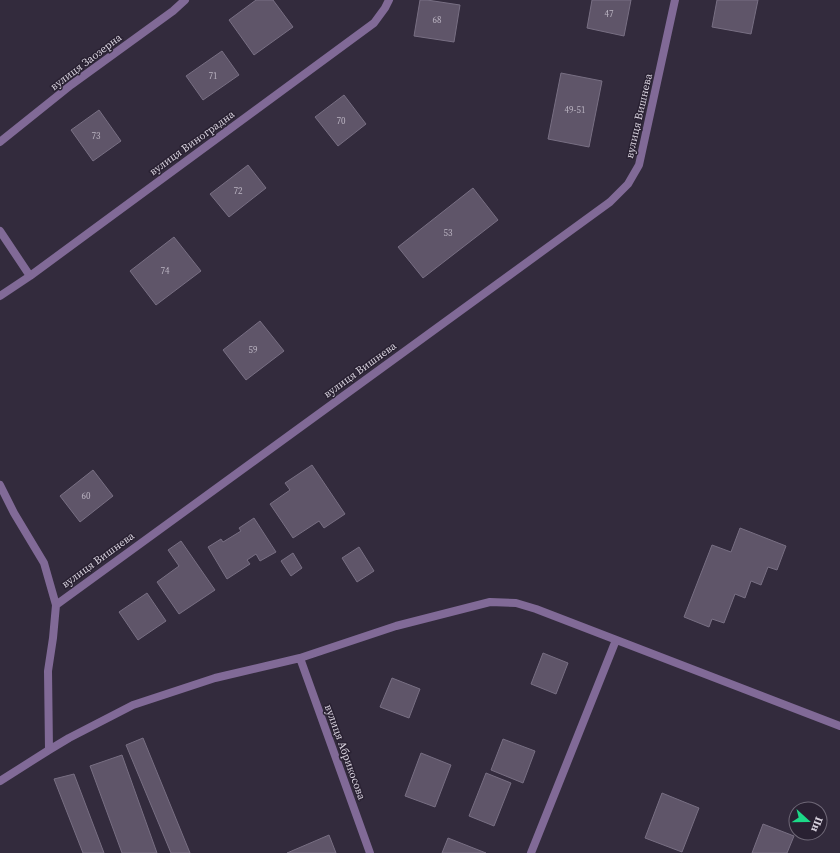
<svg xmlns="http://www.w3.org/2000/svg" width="840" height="853" font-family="'Source Serif 4',serif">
	<rect width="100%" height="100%" fill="#332b3d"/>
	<path fill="#5f5569" stroke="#786f83" d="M 256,0 L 273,0 L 293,27 L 254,55 L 229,20 Z
		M 420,0 L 427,0 L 460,5 L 454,42 L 414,36 Z
		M 592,0 L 631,0 L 624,36 L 587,28 Z
		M 717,0 L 758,0 L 751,34 L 712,27 Z
		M 222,51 L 239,75 L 203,100 L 186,76 Z
		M 561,73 L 602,81 L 589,147 L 548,139 Z
		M 344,95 L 366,124 L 338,146 L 315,117 Z
		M 99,110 L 121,141 L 93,161 L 71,130 Z
		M 248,165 L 266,188 L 229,217 L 210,194 Z
		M 473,188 L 498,220 L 423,278 L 398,247 Z
		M 174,237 L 201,271 L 156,305 L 130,271 Z
		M 260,321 L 284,351 L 246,380 L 223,350 Z
		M 312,465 L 345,514 L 324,528 L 319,521 L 293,538 L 270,504 L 290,490 L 285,483 Z
		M 93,470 L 113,496 L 80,522 L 60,496 Z
		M 254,518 L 276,552 L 260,561 L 256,554 L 247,560 L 250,564 L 227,579 L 208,547 L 221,539 L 223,542 L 241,531 L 239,528 Z
		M 740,528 L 786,546 L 777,570 L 768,567 L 761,585 L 751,581 L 745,598 L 735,594 L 724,623 L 712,619 L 709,627 L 684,617 L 712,545 L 731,552 Z
		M 181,541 L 215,590 L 179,614 L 157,582 L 179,566 L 168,550 Z
		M 359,547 L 374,571 L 357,582 L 342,558 Z
		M 293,553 L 302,568 L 291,576 L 281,561 Z
		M 147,593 L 166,621 L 138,640 L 119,612 Z
		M 543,653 L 568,663 L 556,694 L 531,684 Z
		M 392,678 L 420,689 L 409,718 L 380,707 Z
		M 143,738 L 190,853 L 171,853 L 126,745 Z
		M 503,739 L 535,751 L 523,783 L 491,770 Z
		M 421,753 L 451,765 L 435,807 L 405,796 Z
		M 122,755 L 157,853 L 122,853 L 90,766 Z
		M 486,773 L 511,783 L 494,826 L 469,816 Z
		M 74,774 L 104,853 L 83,853 L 54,779 Z
		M 662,793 L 699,808 L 682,852 L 645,838 Z
		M 763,824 L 794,836 L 787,853 L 752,853 Z
		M 329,835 L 336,853 L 287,853 Z
		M 448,838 L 486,853 L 442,853 Z"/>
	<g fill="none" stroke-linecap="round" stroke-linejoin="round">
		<path stroke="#816a97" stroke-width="8" d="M 0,142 L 71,85 L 173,11 L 185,0
			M 0,231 L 30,276
			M 0,296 L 30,276 L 374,23 L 385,8 L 389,0
			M 0,485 L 14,513 L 44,563 L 56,605 L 610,202 L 628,184 L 639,165 L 675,0
			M 300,658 L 370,853
			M 49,750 L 69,738 L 133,705 L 215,678 L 300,658 L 396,626 L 490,602 L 516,603 L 536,609 L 840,726
			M 0,781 L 49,750 L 48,671 L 53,638 L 56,605
			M 531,853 L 616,640"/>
	</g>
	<g text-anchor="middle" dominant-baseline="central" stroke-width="3" stroke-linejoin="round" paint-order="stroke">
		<g font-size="9" fill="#bab3c1">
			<text x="609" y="14">47</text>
			<text x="437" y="20">68</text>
			<text x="213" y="76">71</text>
			<text x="575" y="110">49-51</text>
			<text x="341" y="121">70</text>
			<text x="96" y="136">73</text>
			<text x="238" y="191">72</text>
			<text x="448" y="233">53</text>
			<text x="165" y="271">74</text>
			<text x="253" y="350">59</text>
			<text x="86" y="496">60</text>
		</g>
		<g font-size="11" fill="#d8d2de" stroke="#292132">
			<text transform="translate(86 62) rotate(-37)">вулиця Заозерна</text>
			<text transform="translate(639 116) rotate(-77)">вулиця Вишнева</text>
			<text transform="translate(192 143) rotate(-36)">вулиця Виноградна</text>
			<text transform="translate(360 370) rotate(-36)">вулиця Вишнева</text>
			<text transform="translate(98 560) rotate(-36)">вулиця Вишнева</text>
			<text transform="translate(345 752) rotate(70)">вулиця Абрикосова</text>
		</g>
	</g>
	<g transform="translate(808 821) rotate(111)"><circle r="19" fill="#292132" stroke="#6f6877"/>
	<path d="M0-3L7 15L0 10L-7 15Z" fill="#1cd988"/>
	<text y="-6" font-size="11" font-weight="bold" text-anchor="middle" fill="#d8d2de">Пн</text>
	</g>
</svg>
